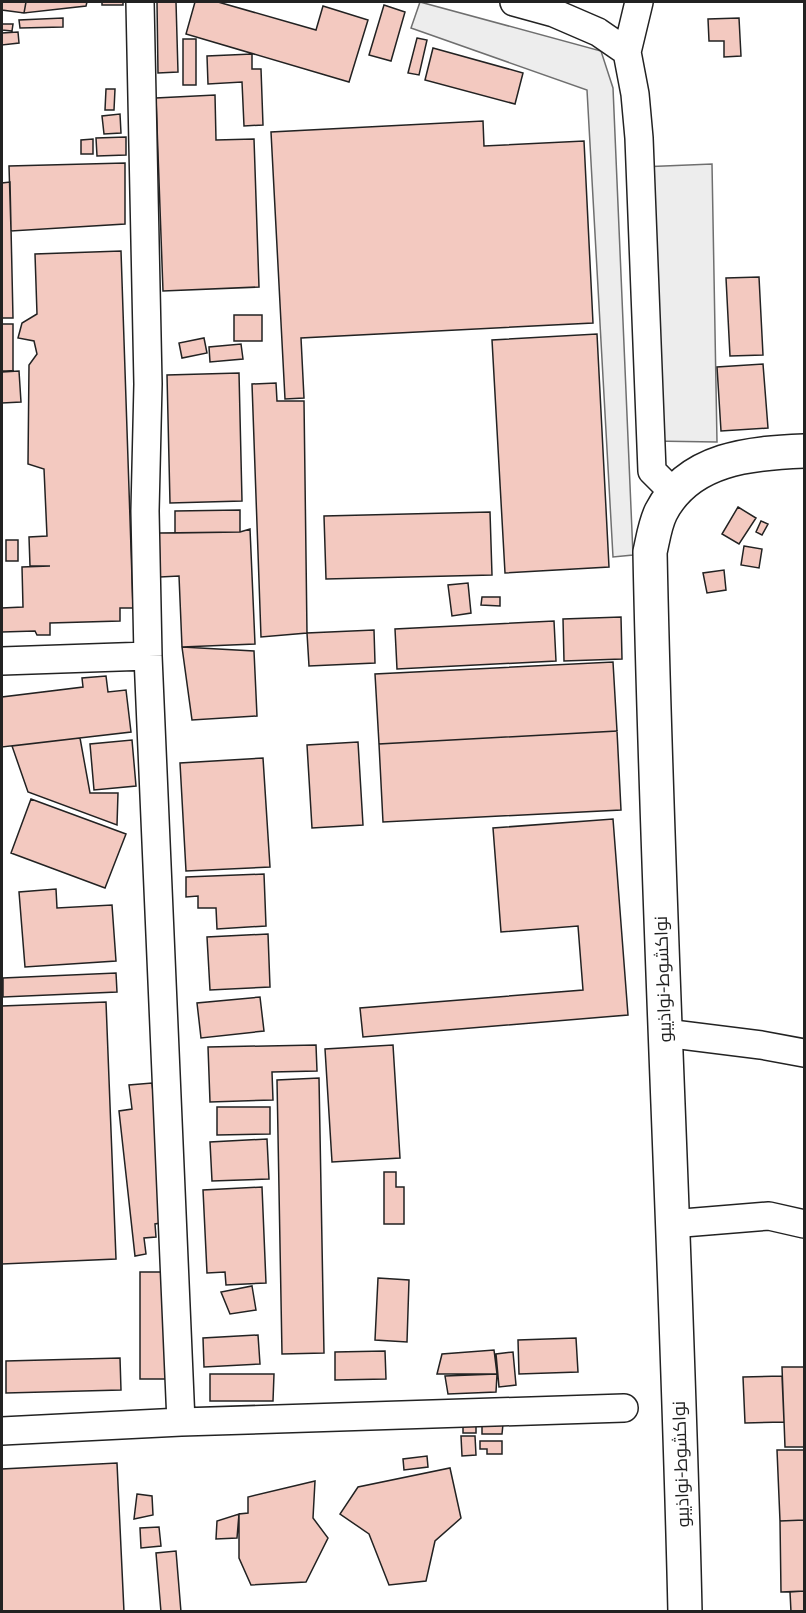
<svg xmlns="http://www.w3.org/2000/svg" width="806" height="1613" font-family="Karla,Cairo,sans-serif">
	<rect width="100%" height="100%" fill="#fff"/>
	<path fill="#ededed" stroke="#6f6f6f" stroke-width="1.5" d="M 420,2 L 601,51 L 613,88 L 633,555 L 613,557 L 587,90 L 411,28 Z
		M 712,164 L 717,442 L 651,441 L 640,167 Z"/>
	<path fill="#f3c9c0" stroke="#222" stroke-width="1.5" d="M 2,2 L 26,2 L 24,13 L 2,10 Z
		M 26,2 L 87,2 L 86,6 L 24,13 Z
		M 102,2 L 123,2 L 123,5 L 102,5 Z
		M 157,2 L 176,2 L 178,72 L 158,73 Z
		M 195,2 L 218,2 L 316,30 L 323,6 L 368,20 L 349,82 L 186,34 Z
		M 384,5 L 405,12 L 391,61 L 369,55 Z
		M 63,18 L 63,27 L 20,28 L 19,20 Z
		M 739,18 L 741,56 L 724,57 L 724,41 L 709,41 L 708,19 Z
		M 2,24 L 13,24 L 12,31 L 2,30 Z
		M 18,32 L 19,43 L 2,45 L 2,33 Z
		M 417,38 L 427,40 L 419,75 L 408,73 Z
		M 183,39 L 196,39 L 196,85 L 183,85 Z
		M 433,48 L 523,73 L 515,104 L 425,80 Z
		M 252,54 L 252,69 L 261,69 L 263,125 L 244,126 L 242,82 L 208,84 L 207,56 Z
		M 106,89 L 115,89 L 114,110 L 105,110 Z
		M 215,95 L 216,140 L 254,139 L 259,287 L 163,291 L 156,98 Z
		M 120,114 L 121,133 L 104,134 L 102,116 Z
		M 483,121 L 484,146 L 584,141 L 593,323 L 301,338 L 304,398 L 285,399 L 271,132 Z
		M 126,137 L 126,155 L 97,156 L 96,138 Z
		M 93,139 L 93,154 L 81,154 L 81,140 Z
		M 125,163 L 125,224 L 11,231 L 9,166 Z
		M 10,182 L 13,318 L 2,318 L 2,183 Z
		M 121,251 L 133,608 L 120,608 L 120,621 L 50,623 L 50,635 L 37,635 L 35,631 L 2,632 L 2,608 L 23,607 L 22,567 L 50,566 L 30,566 L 29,537 L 47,536 L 44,469 L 28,464 L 29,365 L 37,354 L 34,341 L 18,338 L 22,323 L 37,314 L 35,254 Z
		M 759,277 L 763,355 L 730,356 L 726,278 Z
		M 234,315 L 262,315 L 262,341 L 234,341 Z
		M 2,324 L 13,324 L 13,371 L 2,371 Z
		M 597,334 L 609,567 L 505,573 L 492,340 Z
		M 204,338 L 207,353 L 182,358 L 179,343 Z
		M 241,344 L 243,359 L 210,362 L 209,347 Z
		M 763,364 L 768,428 L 721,431 L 717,367 Z
		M 19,371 L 21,402 L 2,403 L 2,372 Z
		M 239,373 L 242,501 L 170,503 L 167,375 Z
		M 276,383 L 277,401 L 304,401 L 307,633 L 261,637 L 252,384 Z
		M 738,507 L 756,518 L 739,544 L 722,534 Z
		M 240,510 L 240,532 L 175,533 L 175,511 Z
		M 490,512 L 492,575 L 326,579 L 324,516 Z
		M 761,521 L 768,524 L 762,535 L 756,532 Z
		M 250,529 L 255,644 L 182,647 L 179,576 L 160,577 L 159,533 L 240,532 Z
		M 6,540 L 18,540 L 18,561 L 6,561 Z
		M 744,546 L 762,549 L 759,568 L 741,565 Z
		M 724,570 L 726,590 L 707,593 L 703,573 Z
		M 468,583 L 471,613 L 452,616 L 448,585 Z
		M 482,597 L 500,597 L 500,606 L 481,605 Z
		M 621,617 L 622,659 L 564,661 L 563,619 Z
		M 554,621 L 556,661 L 397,669 L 395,629 Z
		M 374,630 L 375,663 L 309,666 L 307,633 Z
		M 182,647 L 254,651 L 257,716 L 192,720 Z
		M 613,662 L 617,731 L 379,744 L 375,674 Z
		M 106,676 L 108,692 L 126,690 L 131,732 L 2,747 L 2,697 L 83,687 L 82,678 Z
		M 617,731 L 621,810 L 383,822 L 379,744 Z
		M 80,738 L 90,793 L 118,793 L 117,825 L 28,792 L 12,746 Z
		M 132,740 L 136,786 L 94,790 L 90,744 Z
		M 358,742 L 363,825 L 312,828 L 307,745 Z
		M 263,758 L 270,867 L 186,871 L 180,763 Z
		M 31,799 L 126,834 L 105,888 L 11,853 Z
		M 613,819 L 628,1015 L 363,1037 L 360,1008 L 583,990 L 578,926 L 501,932 L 493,828 Z
		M 264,874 L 266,926 L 217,929 L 216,908 L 198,908 L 198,896 L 186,897 L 186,877 Z
		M 56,889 L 57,908 L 112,905 L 116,961 L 25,967 L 19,892 Z
		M 268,934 L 270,987 L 210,990 L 207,937 Z
		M 116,973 L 117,992 L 3,997 L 3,978 Z
		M 260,997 L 264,1031 L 201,1038 L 197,1003 Z
		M 106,1002 L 116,1259 L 2,1264 L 2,1006 Z
		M 316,1045 L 317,1071 L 272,1072 L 273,1100 L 210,1102 L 208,1047 Z
		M 393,1045 L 400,1158 L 332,1162 L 325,1049 Z
		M 319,1078 L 324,1353 L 282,1354 L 277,1080 Z
		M 152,1083 L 167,1222 L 155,1224 L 156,1237 L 144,1238 L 146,1254 L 135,1256 L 119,1111 L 132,1109 L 129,1085 Z
		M 217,1107 L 270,1107 L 270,1134 L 217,1135 Z
		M 267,1139 L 269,1179 L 212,1181 L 210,1142 Z
		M 384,1172 L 396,1172 L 396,1187 L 404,1187 L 404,1224 L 384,1224 Z
		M 262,1187 L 266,1283 L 226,1285 L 225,1272 L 207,1273 L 203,1190 Z
		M 140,1272 L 168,1272 L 168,1379 L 140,1379 Z
		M 378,1278 L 409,1280 L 407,1342 L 375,1340 Z
		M 252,1286 L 256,1310 L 230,1314 L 221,1292 Z
		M 258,1335 L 260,1364 L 204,1367 L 203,1338 Z
		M 576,1338 L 578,1372 L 519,1374 L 518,1340 Z
		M 494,1350 L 497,1374 L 437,1374 L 442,1354 Z
		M 385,1351 L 386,1379 L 335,1380 L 335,1352 Z
		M 513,1352 L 516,1385 L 499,1387 L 496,1354 Z
		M 120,1358 L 121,1390 L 6,1393 L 6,1361 Z
		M 782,1367 L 804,1367 L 804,1447 L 785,1447 Z
		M 210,1374 L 274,1374 L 273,1401 L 210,1401 Z
		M 497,1374 L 496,1392 L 448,1394 L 445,1376 Z
		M 782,1376 L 784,1422 L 745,1423 L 743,1377 Z
		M 476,1419 L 476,1433 L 463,1433 L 463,1420 Z
		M 482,1423 L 503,1424 L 502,1434 L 482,1434 Z
		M 461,1436 L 475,1436 L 476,1455 L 462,1456 Z
		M 480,1441 L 502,1441 L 502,1454 L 487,1454 L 487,1449 L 480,1449 Z
		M 777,1450 L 804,1450 L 804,1520 L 780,1521 Z
		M 427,1456 L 428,1467 L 404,1470 L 403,1459 Z
		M 117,1463 L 124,1612 L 2,1612 L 2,1469 Z
		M 450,1468 L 461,1518 L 435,1541 L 426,1581 L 389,1585 L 369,1534 L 340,1514 L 358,1487 Z
		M 315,1481 L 313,1518 L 328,1538 L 306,1582 L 251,1585 L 239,1558 L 239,1514 L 248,1513 L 248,1497 Z
		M 137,1494 L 152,1496 L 153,1515 L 134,1519 Z
		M 239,1514 L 237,1538 L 216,1539 L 217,1521 Z
		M 804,1520 L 804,1591 L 781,1592 L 780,1521 Z
		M 159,1527 L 161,1546 L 141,1548 L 140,1528 Z
		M 176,1551 L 181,1612 L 161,1612 L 156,1553 Z
		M 804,1591 L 804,1612 L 791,1612 L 790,1592 Z"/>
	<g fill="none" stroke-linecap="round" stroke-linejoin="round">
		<defs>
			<path id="minor" d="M 140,2 L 148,384 L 145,511 L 148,656 L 181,1422
				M 514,2 L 554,13 L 598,32 L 627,52
				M 639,2 L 627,52 L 635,94 L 639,138 L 652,471 L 674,493
				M 2,661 L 148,656
				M 665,1033 L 761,1045 L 804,1053
				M 671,1224 L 769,1216 L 804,1224
				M 2,1431 L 181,1422 L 624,1408"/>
			<path id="major" d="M 685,1612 C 677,1258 657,906 650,552 C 653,539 655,524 661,512 C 689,458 751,453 804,451"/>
		</defs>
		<use href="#minor" stroke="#222" stroke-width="30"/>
		<use href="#major" stroke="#222" stroke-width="36"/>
		<use href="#minor" stroke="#fff" stroke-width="27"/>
		<use href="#major" stroke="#fff" stroke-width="33"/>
	</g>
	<g text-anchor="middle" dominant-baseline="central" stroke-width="4.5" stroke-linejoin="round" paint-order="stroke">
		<g font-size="18" fill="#222" stroke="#fff">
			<text transform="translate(663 979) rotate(-92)">نواكشوط-نواذيبو</text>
			<text transform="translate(681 1464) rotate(-92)">نواكشوط-نواذيبو</text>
		</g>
	</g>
	<rect width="806" height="1613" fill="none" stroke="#222222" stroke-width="6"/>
</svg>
